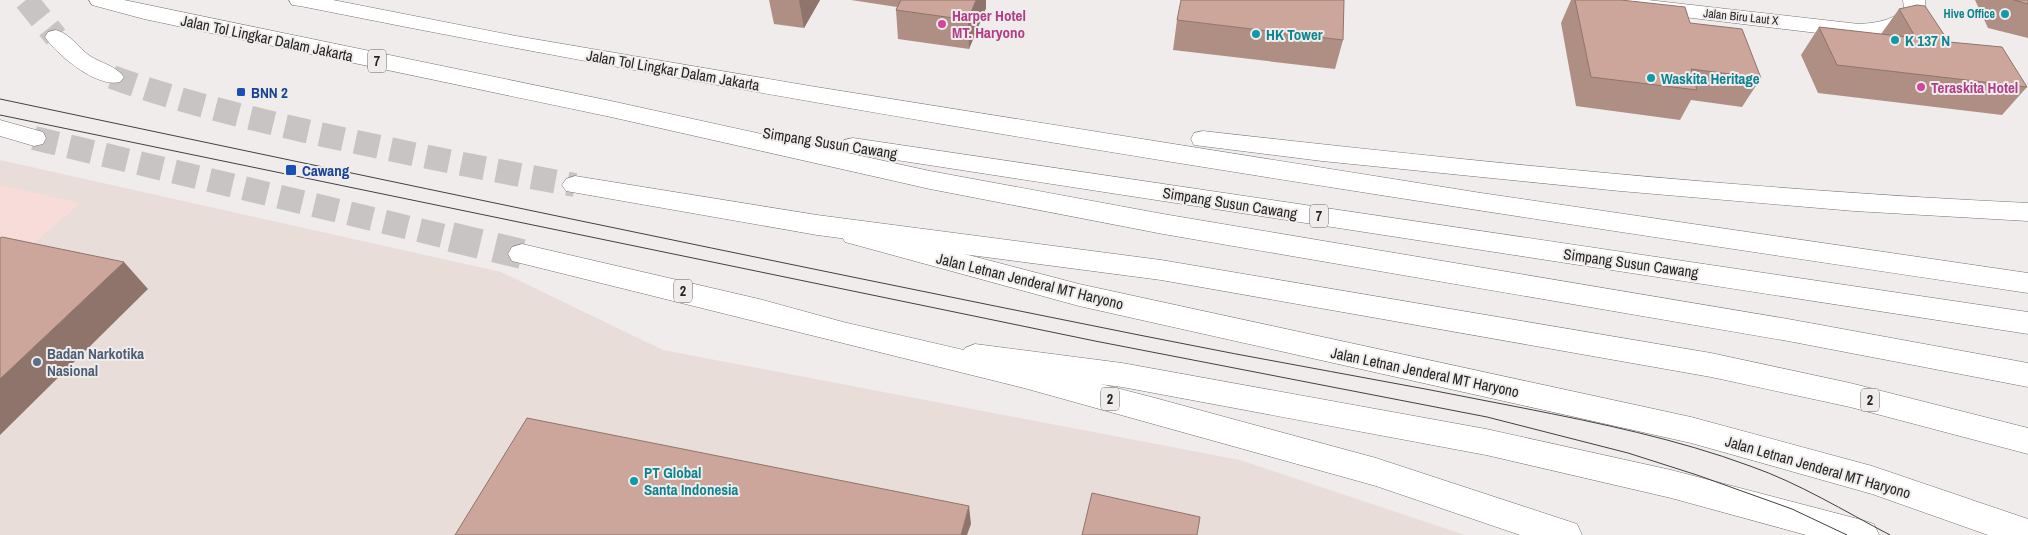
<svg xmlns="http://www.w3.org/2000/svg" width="2028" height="535" font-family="'Archivo Narrow',sans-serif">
	<rect width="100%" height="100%" fill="#f0eceb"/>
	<path fill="#e9ddd9" d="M 0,160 L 501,272 L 663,350 L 1240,460 L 1465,535 L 0,535 Z"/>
	<path fill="#f7dcd9" d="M 0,185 L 81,203 L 0,272 Z"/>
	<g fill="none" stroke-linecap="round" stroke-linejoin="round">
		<path stroke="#c8c4c3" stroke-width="24" stroke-dasharray="24 12" stroke-linecap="butt" d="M 26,0 L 56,37
			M 112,77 C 175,100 241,116 306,131 C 395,151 485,169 575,185
			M 34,138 L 456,239"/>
		<path stroke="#c8c4c3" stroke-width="30" stroke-dasharray="30 15" stroke-linecap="butt" d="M 451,237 L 522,254"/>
		<defs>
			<path id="street" d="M 1581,0 L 1648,0 L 1859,24 C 1875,23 1892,21 1904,9 L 1903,0 L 1925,0 L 1926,10 C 1910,32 1884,35 1859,38 L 1592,6 L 1584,5 Z"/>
			<path id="primary" d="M 854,225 L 1079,284 L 1691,417 L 1872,466 L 2028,519 L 2028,535 L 1988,535 L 1872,494 L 1691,443 L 1079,306 L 845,242 L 841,235 L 845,228 Z
				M 975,344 L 1122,363 L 1486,429 L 1671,470 L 1862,520 L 1874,524 L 1879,535 L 1806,535 L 1671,498 L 1486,455 L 1122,387 L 975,368 L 965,364 L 960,356 L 965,348 Z"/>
			<path id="highway" d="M 89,0 L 124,0 L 611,101 L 930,171 L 1163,214 L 1788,319 L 2028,363 L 2028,387 L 1788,341 L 1163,234 L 930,189 L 611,117 L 144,19 L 92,5 Z
				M 289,0 L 333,0 L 516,36 L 810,86 L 1481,193 L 2028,273 L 2028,293 C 1451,207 872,121 300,6 L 292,5 Z
				M 56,30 C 71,34 78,48 90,56 C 101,63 116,66 124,77 L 120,82 C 97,88 58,56 45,37 L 48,32 Z
				M 0,120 L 43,132 L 46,138 L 43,144 L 34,146 L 0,136 Z
				M 1203,131 C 1477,162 1752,190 2028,203 L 2028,221 L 1854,211 L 1620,191 L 1322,161 L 1194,145 L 1191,139 L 1194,133 Z
				M 853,138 L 2028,312 L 2028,334 L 844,152 L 841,146 L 844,140 Z
				M 575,176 L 817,215 L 1161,260 L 1711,353 L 1850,383 L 2028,428 L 2028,454 L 1850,407 L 1711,377 L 1161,280 L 817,235 L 566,191 L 562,185 L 566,179 Z
				M 522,244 L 759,299 L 843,322 L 1024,364 L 1155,398 L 1376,458 L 1565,520 L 1577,524 L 1582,535 L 1520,535 L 1376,486 L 1024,388 L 512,261 L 508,254 L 512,247 Z"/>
		</defs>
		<use href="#street" stroke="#757271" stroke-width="1"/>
		<use href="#primary" stroke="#757271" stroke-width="1"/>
		<use href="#highway" stroke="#757271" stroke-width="1"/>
		<use href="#street" fill="#fff" fill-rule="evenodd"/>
		<use href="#primary" fill="#fff" fill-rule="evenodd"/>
		<use href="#highway" fill="#fff" fill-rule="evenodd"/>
		<path stroke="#42403f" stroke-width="1" d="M 0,99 C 379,179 759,259 1139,335 C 1266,361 1395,382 1523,408 C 1599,423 1677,439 1750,466 C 1799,483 1844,511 1890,535
			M 0,115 L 1095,341 L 1487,417 L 1628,453 L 1697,475 L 1792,509 L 1847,535"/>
	</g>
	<path fill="#af8f84" d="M 769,0 L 820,0 L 804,28 L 774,24 Z
		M 851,0 L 986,0 L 986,8 L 969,49 L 898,39 L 896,10 L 897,7 Z
		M 1571,0 L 1621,0 L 1690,23 L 1761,78 L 1742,107 L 1691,100 L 1680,120 L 1576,106 L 1561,23 Z
		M 1975,0 L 2028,0 L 2028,38 L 1988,28 Z
		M 1899,9 L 1949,42 L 2027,87 L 2002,115 L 1818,93 L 1801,55 L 1819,27 L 1881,34 Z
		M 1177,20 L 1343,40 L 1335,69 L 1173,50 Z"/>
	<path fill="#8f746c" d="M 799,0 L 820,0 L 804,28 Z
		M 976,0 L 986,0 L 986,8 L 969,49 L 968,20 Z
		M 124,262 L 148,289 L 0,435 L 0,379 Z
		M 969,506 L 971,524 L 967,535 L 961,535 Z"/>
	<path fill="#cca69a" stroke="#8f746c" d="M 901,0 L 976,0 L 968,20 L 896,10 Z
		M 1181,0 L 1344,0 L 1343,40 L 1177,20 Z
		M 1575,0 L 1621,0 L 1685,7 L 1690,23 L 1742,29 L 1761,78 L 1691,69 L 1697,90 L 1591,77 Z
		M 2014,0 L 2028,0 L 2028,4 Z
		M 1917,5 L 1925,6 L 1949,42 L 2002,47 L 2027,87 L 1837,65 L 1819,27 L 1916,38 L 1899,9 Z
		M 2,237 L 124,262 L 0,379 L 0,238 Z
		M 527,418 L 969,506 L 961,535 L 455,535 Z
		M 1092,493 L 1200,517 L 1197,535 L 1082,535 Z"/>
	<g fill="#0f9aa8" stroke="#f0eceb" stroke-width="2">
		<circle cx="2005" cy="14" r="5"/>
		<circle cx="1256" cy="34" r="5"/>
		<circle cx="1895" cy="40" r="5"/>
		<circle cx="1651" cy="78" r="5"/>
		<circle cx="634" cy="481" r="5"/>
	</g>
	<g fill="#d1479c" stroke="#f0eceb" stroke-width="2">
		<circle cx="942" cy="24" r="5"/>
		<circle cx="1921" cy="87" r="5"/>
	</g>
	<g fill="#1a4fb4" stroke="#f0eceb" stroke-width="2">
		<rect x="236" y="87" width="10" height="10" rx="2.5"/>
		<rect x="285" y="164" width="12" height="12" rx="2.5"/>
	</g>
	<circle fill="#5c6f8a" stroke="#f0eceb" stroke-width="2" cx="37" cy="362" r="5"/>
	<g text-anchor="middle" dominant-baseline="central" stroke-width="4" stroke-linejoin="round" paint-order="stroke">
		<g font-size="12" font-weight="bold" fill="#0d838f" stroke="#f0eceb" text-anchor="end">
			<text x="1995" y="14">Hive Office</text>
		</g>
		<g font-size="12" fill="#262524" stroke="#f0eceb">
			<text transform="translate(1741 17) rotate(6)">Jalan Biru Laut X</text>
		</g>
		<g fill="#f0eceb" stroke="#636160" stroke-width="1">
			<rect x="368" y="49.5" width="18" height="23" rx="4"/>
			<rect x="1310" y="204.5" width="18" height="23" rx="4"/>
			<rect x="674" y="279.5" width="18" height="23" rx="4"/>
			<rect x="1101" y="387.5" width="18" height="23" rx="4"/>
			<rect x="1861" y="388.5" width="18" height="23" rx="4"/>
		</g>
		<g font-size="14" font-weight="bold" fill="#262524">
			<text x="377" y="61">7</text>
			<text x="1319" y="216">7</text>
			<text x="683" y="291">2</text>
			<text x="1110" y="399">2</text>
			<text x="1870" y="400">2</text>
		</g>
		<g font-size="15" font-weight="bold" fill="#b23c85" stroke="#f0eceb" text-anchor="start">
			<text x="952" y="15">Harper Hotel<tspan x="952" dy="17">MT. Haryono</tspan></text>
			<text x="1931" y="87">Teraskita Hotel</text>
		</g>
		<g font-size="15" font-weight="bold" fill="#0d838f" stroke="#f0eceb" text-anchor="start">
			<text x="1266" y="34">HK Tower</text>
			<text x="1905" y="40">K 137 N</text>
			<text x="1661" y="78">Waskita Heritage</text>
			<text x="644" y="472">PT Global<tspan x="644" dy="17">Santa Indonesia</tspan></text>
		</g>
		<g font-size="15" fill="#262524" stroke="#f0eceb">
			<text transform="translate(267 38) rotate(12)">Jalan Tol Lingkar Dalam Jakarta</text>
			<text transform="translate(673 70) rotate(10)">Jalan Tol Lingkar Dalam Jakarta</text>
			<text transform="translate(830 143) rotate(9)">Simpang Susun Cawang</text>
			<text transform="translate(1230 203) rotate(9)">Simpang Susun Cawang</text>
			<text transform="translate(1631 263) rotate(8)">Simpang Susun Cawang</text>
			<text transform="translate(1030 281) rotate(14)">Jalan Letnan Jenderal MT Haryono</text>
			<text transform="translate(1425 372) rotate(12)">Jalan Letnan Jenderal MT Haryono</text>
			<text transform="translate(1818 467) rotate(16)">Jalan Letnan Jenderal MT Haryono</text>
		</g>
		<g font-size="15" font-weight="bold" fill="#164399" stroke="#f0eceb" text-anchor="start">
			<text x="251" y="92">BNN 2</text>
			<text x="302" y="170">Cawang</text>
		</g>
		<g font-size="15" font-weight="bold" fill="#4e5e75" stroke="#f0eceb" text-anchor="start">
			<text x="47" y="353">Badan Narkotika<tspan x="47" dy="17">Nasional</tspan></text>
		</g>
	</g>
</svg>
